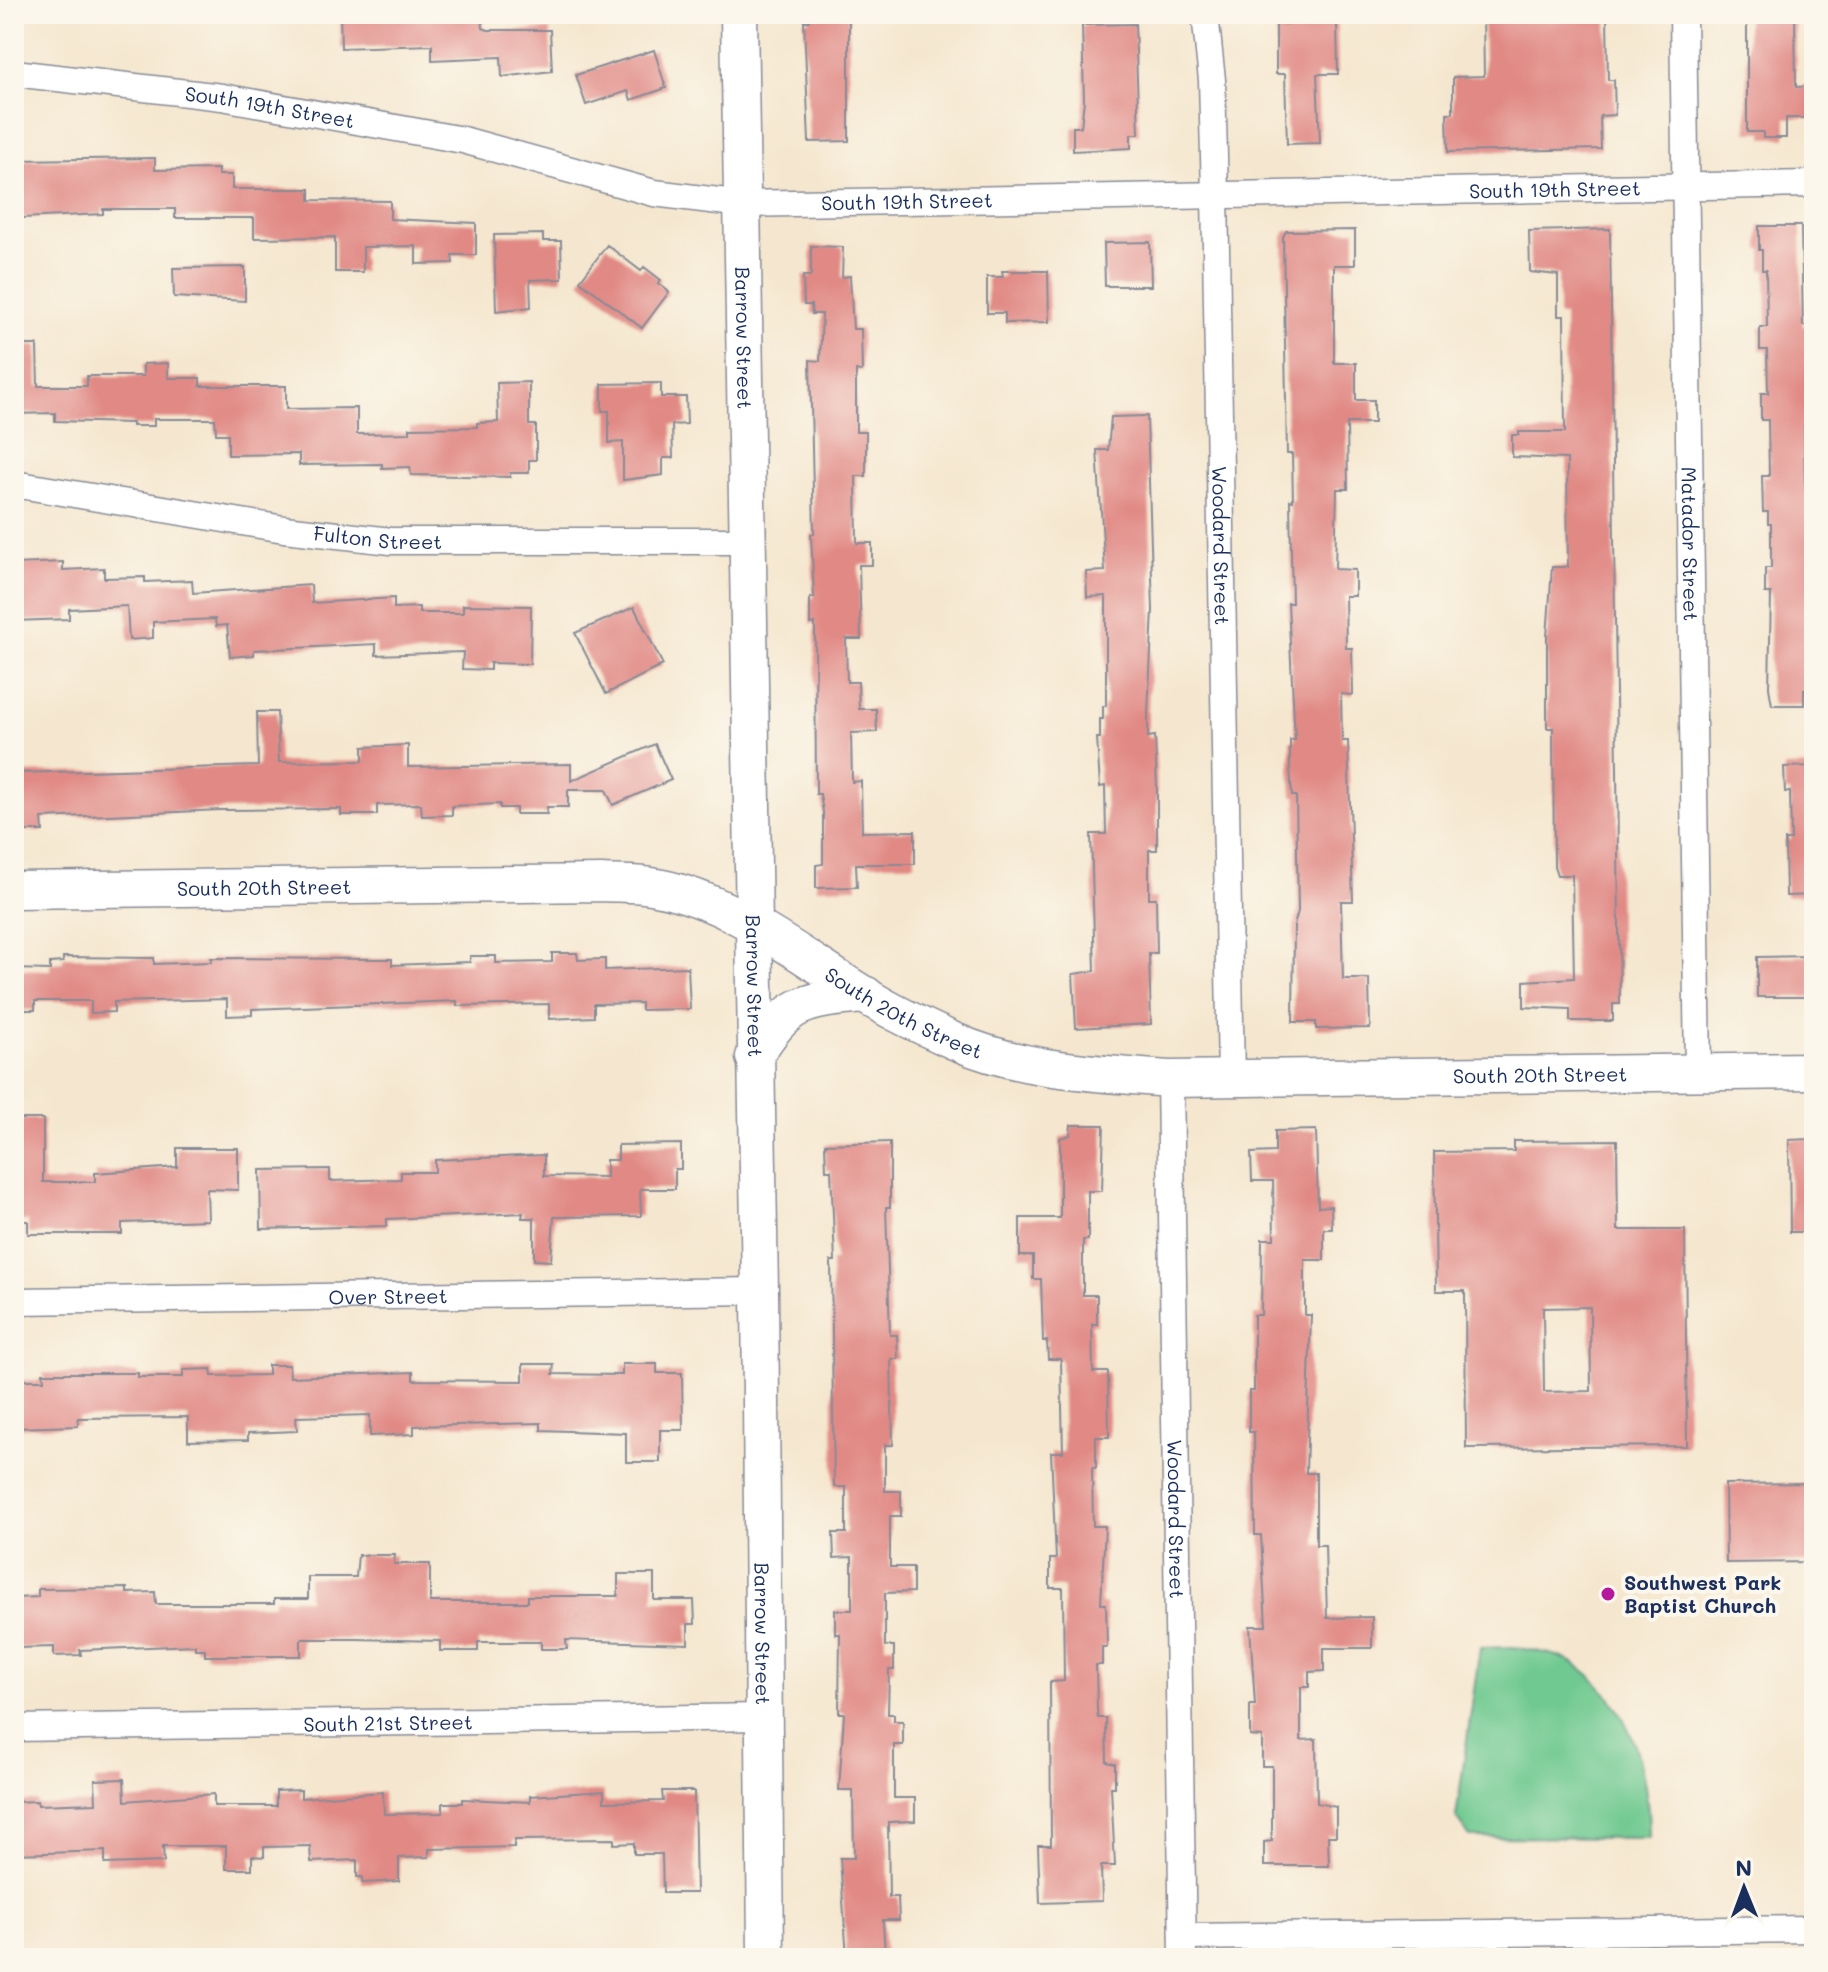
<svg xmlns="http://www.w3.org/2000/svg" width="1828" height="1972" font-family="Mali,sans-serif">
	<rect width="100%" height="100%" fill="#fbf7ec"/>
	<filter id="ink" filterUnits="userSpaceOnUse"><feTurbulence type="fractalNoise" baseFrequency=".0125" numOctaves="2"/><feDisplacementMap in="SourceGraphic" scale="16" xChannelSelector="R" yChannelSelector="G"/><feConvolveMatrix kernelMatrix="1 2 1 2 8 2 1 2 1" color-interpolation-filters="sRGB"/></filter>
	<filter id="wash" filterUnits="userSpaceOnUse"><feTurbulence type="fractalNoise" baseFrequency=".006" numOctaves="4" result="noise"/><feDisplacementMap in="SourceGraphic" scale="32" xChannelSelector="R" yChannelSelector="G"/><feGaussianBlur stdDeviation="1.8" result="paint"/><feColorMatrix in="noise" values="0 0 0 0 0 0 0 0 0 0 0 0 0 0 0 0 0 1.4 0 .05"/><feComposite in="paint" operator="in"/></filter>
	<g filter="url(#wash)">
		<rect width="100%" height="100%" fill="#f5e7cf"/>
		<path fill="#6fc990" stroke="#457c77" stroke-width="2" d="M 1513,1647 C 1534,1651 1560,1653 1578,1666 C 1633,1706 1649,1774 1649,1838 L 1470,1837 L 1456,1818 L 1480,1648 Z"/>
		<g id="blocks">
			<path fill="#e18985" fill-rule="evenodd" d="M 340,14 L 482,14 L 483,28 L 488,30 L 550,30 L 552,71 L 502,77 L 501,57 L 432,60 L 432,45 L 341,48 Z
				M 809,14 L 849,14 L 849,141 L 809,142 L 804,21 L 809,21 Z
				M 1483,14 L 1607,14 L 1608,80 L 1614,80 L 1615,115 L 1600,116 L 1601,149 L 1448,152 L 1447,113 L 1453,113 L 1453,77 L 1484,76 Z
				M 1747,14 L 1795,14 L 1796,87 L 1814,86 L 1814,118 L 1786,118 L 1786,138 L 1763,138 L 1763,132 L 1747,132 Z
				M 1337,23 L 1338,74 L 1317,74 L 1320,143 L 1287,144 L 1285,74 L 1276,74 L 1276,24 Z
				M 1135,24 L 1139,134 L 1131,134 L 1131,148 L 1073,151 L 1073,127 L 1081,127 L 1084,100 L 1082,25 Z
				M 654,50 L 666,88 L 631,100 L 628,91 L 586,105 L 576,75 Z
				M 155,158 L 155,170 L 218,169 L 218,175 L 232,175 L 232,189 L 310,189 L 310,200 L 390,201 L 390,219 L 476,223 L 476,255 L 452,255 L 453,263 L 416,264 L 416,246 L 363,247 L 363,272 L 335,272 L 335,237 L 254,238 L 254,218 L 175,218 L 175,209 L 103,209 L 103,214 L 22,218 L 21,202 L 14,202 L 14,160 Z
				M 1759,226 L 1801,226 L 1803,326 L 1814,326 L 1814,410 L 1807,410 L 1807,427 L 1804,427 L 1805,489 L 1814,489 L 1814,689 L 1804,689 L 1804,705 L 1772,705 L 1769,688 L 1771,593 L 1765,593 L 1765,568 L 1771,568 L 1771,524 L 1768,524 L 1768,512 L 1763,512 L 1762,476 L 1769,476 L 1768,420 L 1761,420 L 1761,393 L 1768,393 L 1767,350 L 1760,350 L 1760,327 L 1767,327 L 1766,270 L 1762,270 L 1762,250 L 1759,250 Z
				M 1610,229 L 1620,1004 L 1613,1004 L 1613,1021 L 1570,1021 L 1570,1009 L 1524,1007 L 1524,981 L 1574,978 L 1572,875 L 1557,875 L 1554,866 L 1553,728 L 1547,728 L 1547,637 L 1552,567 L 1568,567 L 1567,459 L 1512,457 L 1512,435 L 1519,435 L 1519,432 L 1565,432 L 1564,316 L 1558,316 L 1558,275 L 1530,272 L 1529,231 Z
				M 1355,230 L 1355,265 L 1334,265 L 1334,363 L 1356,363 L 1356,400 L 1374,400 L 1374,423 L 1347,423 L 1348,489 L 1337,489 L 1335,569 L 1355,570 L 1355,596 L 1345,596 L 1346,648 L 1352,648 L 1353,695 L 1341,694 L 1342,741 L 1348,741 L 1353,901 L 1341,901 L 1343,979 L 1369,979 L 1370,1028 L 1316,1029 L 1316,1022 L 1293,1022 L 1294,926 L 1298,911 L 1296,796 L 1292,796 L 1290,767 L 1290,740 L 1295,740 L 1288,603 L 1292,603 L 1290,500 L 1293,501 L 1292,454 L 1287,454 L 1283,237 L 1286,231 Z
				M 543,234 L 543,241 L 561,241 L 562,279 L 530,280 L 531,307 L 496,311 L 494,235 Z
				M 1150,242 L 1151,286 L 1105,286 L 1104,243 Z
				M 607,245 L 641,271 L 644,267 L 661,280 L 658,283 L 669,292 L 642,328 L 580,281 Z
				M 811,246 L 843,247 L 842,277 L 850,276 L 853,329 L 861,329 L 862,371 L 856,371 L 856,432 L 866,432 L 866,476 L 856,476 L 857,543 L 872,543 L 872,565 L 859,565 L 861,639 L 846,639 L 847,682 L 858,682 L 859,709 L 876,709 L 877,732 L 851,733 L 852,782 L 861,781 L 862,832 L 915,831 L 915,864 L 856,864 L 857,887 L 816,888 L 816,865 L 823,864 L 823,812 L 820,794 L 816,794 L 815,623 L 810,624 L 810,598 L 814,598 L 811,534 L 814,534 L 810,360 L 820,361 L 822,314 L 812,314 L 811,305 L 804,305 L 803,276 L 811,276 Z
				M 245,267 L 245,301 L 174,297 L 173,268 Z
				M 1002,271 L 1048,271 L 1049,322 L 1005,323 L 1005,313 L 987,313 L 987,277 L 1003,277 Z
				M 14,345 L 37,345 L 38,386 L 87,386 L 87,376 L 143,376 L 143,364 L 168,363 L 168,378 L 200,378 L 200,386 L 286,386 L 286,409 L 357,408 L 357,434 L 410,433 L 410,428 L 477,427 L 477,423 L 498,422 L 497,383 L 529,382 L 529,425 L 536,425 L 536,460 L 529,460 L 529,473 L 510,473 L 510,477 L 411,475 L 410,467 L 382,468 L 382,464 L 299,465 L 299,454 L 228,455 L 228,434 L 216,434 L 215,419 L 154,419 L 154,426 L 132,426 L 132,423 L 55,421 L 55,413 L 14,414 Z
				M 661,383 L 661,397 L 686,397 L 687,424 L 672,425 L 673,458 L 663,458 L 663,475 L 623,480 L 623,442 L 609,443 L 609,411 L 602,411 L 602,384 Z
				M 1147,416 L 1153,610 L 1148,712 L 1148,737 L 1155,736 L 1157,788 L 1157,850 L 1149,850 L 1149,898 L 1156,898 L 1157,953 L 1149,953 L 1151,1024 L 1076,1028 L 1073,974 L 1095,971 L 1091,834 L 1106,834 L 1105,786 L 1100,787 L 1097,738 L 1100,738 L 1100,719 L 1103,719 L 1103,706 L 1106,706 L 1106,596 L 1087,597 L 1086,572 L 1105,571 L 1097,450 L 1108,450 L 1111,417 Z
				M 63,562 L 63,570 L 104,568 L 104,578 L 145,577 L 145,582 L 192,580 L 193,593 L 311,585 L 312,603 L 394,598 L 394,608 L 419,607 L 419,613 L 463,613 L 463,605 L 531,606 L 530,664 L 490,663 L 490,670 L 462,669 L 463,652 L 376,655 L 376,644 L 254,650 L 254,655 L 230,657 L 227,625 L 216,626 L 215,619 L 153,622 L 153,638 L 129,640 L 127,606 L 69,609 L 69,619 L 14,621 L 14,564 Z
				M 634,607 L 663,665 L 606,694 L 575,633 Z
				M 257,712 L 277,712 L 279,762 L 363,761 L 363,747 L 408,745 L 408,767 L 571,764 L 571,781 L 655,744 L 671,780 L 613,805 L 606,790 L 568,790 L 568,807 L 547,807 L 547,814 L 516,814 L 516,808 L 500,808 L 500,804 L 452,806 L 452,815 L 422,816 L 421,804 L 377,805 L 377,815 L 341,815 L 341,809 L 221,810 L 42,818 L 43,831 L 18,831 L 17,773 L 258,766 Z
				M 1814,766 L 1814,895 L 1786,896 L 1785,840 L 1791,840 L 1790,792 L 1785,792 L 1784,767 Z
				M 552,953 L 577,953 L 578,960 L 605,959 L 605,970 L 688,967 L 690,1009 L 641,1010 L 641,1003 L 594,1004 L 594,1017 L 549,1019 L 549,1004 L 457,1006 L 457,1001 L 252,1009 L 252,1015 L 227,1016 L 227,999 L 114,1002 L 114,1012 L 91,1013 L 91,1001 L 35,1001 L 35,1010 L 14,1010 L 14,969 L 50,970 L 50,963 L 63,962 L 63,957 L 154,958 L 154,964 L 211,962 L 211,958 L 392,959 L 392,965 L 470,962 L 470,956 L 496,956 L 496,963 L 552,962 Z
				M 1812,956 L 1812,997 L 1757,997 L 1757,957 Z
				M 14,1119 L 43,1119 L 43,1182 L 95,1182 L 95,1173 L 177,1167 L 177,1148 L 238,1148 L 238,1190 L 207,1189 L 208,1220 L 122,1223 L 122,1234 L 28,1234 L 28,1221 L 14,1221 Z
				M 1071,1125 L 1104,1125 L 1102,1191 L 1088,1191 L 1088,1240 L 1083,1240 L 1083,1295 L 1097,1295 L 1097,1324 L 1092,1324 L 1093,1372 L 1108,1372 L 1109,1437 L 1096,1437 L 1096,1468 L 1092,1468 L 1093,1526 L 1105,1526 L 1101,1604 L 1106,1604 L 1107,1647 L 1102,1647 L 1102,1665 L 1096,1665 L 1097,1710 L 1098,1718 L 1106,1718 L 1107,1762 L 1115,1764 L 1115,1787 L 1111,1787 L 1115,1866 L 1101,1866 L 1102,1901 L 1040,1903 L 1038,1845 L 1051,1845 L 1050,1682 L 1064,1681 L 1063,1588 L 1050,1588 L 1050,1559 L 1056,1559 L 1051,1452 L 1063,1452 L 1061,1359 L 1048,1359 L 1047,1341 L 1043,1341 L 1041,1279 L 1033,1279 L 1033,1256 L 1020,1256 L 1020,1218 L 1060,1218 L 1060,1138 L 1070,1135 Z
				M 1316,1130 L 1318,1207 L 1331,1206 L 1332,1229 L 1324,1229 L 1324,1260 L 1305,1260 L 1305,1315 L 1311,1315 L 1306,1473 L 1316,1473 L 1316,1545 L 1325,1545 L 1327,1618 L 1372,1617 L 1372,1648 L 1324,1648 L 1324,1671 L 1309,1672 L 1309,1687 L 1301,1687 L 1301,1740 L 1316,1739 L 1317,1803 L 1336,1807 L 1336,1836 L 1328,1836 L 1329,1866 L 1264,1866 L 1264,1842 L 1272,1841 L 1272,1766 L 1262,1766 L 1262,1737 L 1250,1736 L 1250,1705 L 1255,1705 L 1250,1626 L 1266,1626 L 1261,1535 L 1255,1535 L 1254,1432 L 1249,1432 L 1249,1391 L 1254,1391 L 1254,1315 L 1261,1315 L 1262,1239 L 1274,1239 L 1273,1181 L 1252,1181 L 1251,1153 L 1275,1152 L 1275,1131 Z
				M 1812,1139 L 1814,1232 L 1790,1232 L 1789,1140 Z
				M 1617,1140 L 1618,1230 L 1685,1230 L 1687,1446 L 1466,1448 L 1465,1291 L 1436,1291 L 1434,1152 L 1514,1151 L 1514,1141 ZM 1590,1307 L 1591,1391 L 1544,1392 L 1543,1308 Z
				M 890,1142 L 890,1207 L 886,1207 L 890,1335 L 897,1335 L 898,1359 L 891,1359 L 893,1445 L 885,1445 L 885,1491 L 901,1491 L 901,1516 L 890,1516 L 890,1567 L 913,1567 L 913,1592 L 885,1593 L 885,1646 L 894,1646 L 894,1670 L 889,1670 L 888,1714 L 894,1714 L 894,1721 L 903,1721 L 903,1745 L 894,1745 L 894,1798 L 915,1798 L 915,1821 L 888,1822 L 889,1897 L 898,1897 L 899,1920 L 883,1920 L 885,1958 L 847,1958 L 840,1858 L 854,1858 L 853,1790 L 839,1790 L 844,1713 L 839,1713 L 840,1634 L 835,1634 L 835,1610 L 852,1610 L 852,1557 L 834,1558 L 833,1533 L 846,1533 L 846,1487 L 834,1487 L 831,1261 L 835,1261 L 831,1170 L 826,1170 L 825,1144 Z
				M 681,1144 L 681,1169 L 675,1169 L 675,1189 L 640,1189 L 641,1216 L 554,1217 L 551,1261 L 534,1260 L 534,1218 L 522,1218 L 523,1213 L 387,1219 L 387,1226 L 261,1229 L 260,1170 L 330,1169 L 330,1181 L 401,1179 L 401,1172 L 435,1172 L 435,1160 L 544,1155 L 544,1176 L 606,1177 L 606,1160 L 618,1160 L 618,1145 Z
				M 523,1364 L 554,1364 L 553,1374 L 622,1375 L 622,1364 L 657,1364 L 657,1373 L 682,1373 L 683,1430 L 660,1430 L 660,1462 L 626,1462 L 626,1433 L 541,1430 L 541,1423 L 414,1426 L 414,1434 L 370,1436 L 370,1415 L 296,1417 L 297,1431 L 248,1433 L 248,1440 L 188,1441 L 188,1417 L 78,1418 L 78,1426 L 14,1428 L 14,1384 L 20,1384 L 20,1380 L 44,1380 L 43,1373 L 138,1373 L 138,1377 L 183,1377 L 183,1370 L 211,1369 L 212,1376 L 268,1375 L 268,1365 L 289,1365 L 290,1377 L 413,1372 L 413,1380 L 523,1381 Z
				M 1814,1483 L 1814,1562 L 1726,1563 L 1725,1484 Z
				M 358,1555 L 395,1555 L 394,1564 L 430,1564 L 430,1602 L 528,1602 L 528,1596 L 618,1596 L 618,1574 L 654,1574 L 654,1600 L 694,1600 L 695,1624 L 688,1624 L 688,1644 L 566,1640 L 567,1649 L 541,1649 L 541,1642 L 478,1642 L 478,1651 L 440,1651 L 440,1641 L 355,1639 L 301,1639 L 301,1656 L 205,1656 L 205,1649 L 195,1649 L 195,1645 L 80,1650 L 81,1655 L 54,1656 L 54,1647 L 16,1648 L 15,1598 L 38,1597 L 38,1589 L 127,1588 L 127,1593 L 155,1592 L 156,1604 L 274,1604 L 274,1599 L 308,1599 L 308,1577 L 356,1577 Z
				M 124,1779 L 125,1801 L 214,1794 L 214,1806 L 276,1806 L 276,1791 L 301,1790 L 301,1798 L 383,1792 L 384,1814 L 443,1813 L 443,1803 L 463,1803 L 463,1799 L 530,1802 L 530,1796 L 604,1791 L 604,1802 L 663,1801 L 662,1791 L 694,1791 L 696,1893 L 663,1893 L 662,1854 L 634,1854 L 634,1843 L 614,1844 L 614,1839 L 514,1840 L 514,1847 L 429,1849 L 429,1857 L 399,1858 L 399,1881 L 362,1883 L 362,1877 L 357,1877 L 357,1860 L 311,1862 L 310,1846 L 264,1847 L 264,1857 L 252,1856 L 252,1869 L 226,1869 L 226,1846 L 163,1846 L 164,1862 L 105,1864 L 105,1851 L 15,1854 L 14,1802 L 37,1801 L 38,1805 L 96,1803 L 95,1780 Z"/>
		</g>
	</g>
	<g filter="url(#ink)">
		<use href="#blocks" fill-opacity="0" stroke="#888b96" stroke-width="2"/>
		<g fill="none" stroke-linecap="round" stroke-linejoin="round">
			<defs>
				<g id="street">
					<path id="s1" d="M 1205,14 L 1212,80 L 1215,194 L 1231,1078"/>
					<path id="s2" d="M 1683,14 L 1698,1072"/>
					<path id="s3" d="M 14,73 L 222,97 L 463,140 L 654,193 L 743,204 L 1814,184"/>
					<path id="s4" d="M 14,484 L 284,529 L 391,541 L 747,541"/>
					<path id="s5" d="M 1170,1079 L 1183,1958"/>
					<path id="s6" d="M 14,1301 L 760,1291"/>
					<path id="s7" d="M 14,1728 L 763,1717"/>
					<path d="M 1183,1937 L 1814,1929"/>
				</g>
				<g id="secondary">
					<path id="s8" d="M 739,14 L 760,1291 L 766,1958"/>
					<path id="s9" d="M 14,890 L 602,883 C 620,884 639,883 657,887 C 741,903 810,965 883,1006 C 906,1019 930,1030 954,1041 C 1022,1071 1097,1073 1170,1079 L 1814,1071"/>
					<path d="M 754,1057 C 789,1001 802,1001 866,995"/>
				</g>
			</defs>
			<use href="#street" stroke="#888b96" stroke-width="29"/>
			<use href="#secondary" stroke="#888b96" stroke-width="39"/>
			<use href="#street" stroke="#fff" stroke-width="26"/>
			<use href="#secondary" stroke="#fff" stroke-width="36"/>
		</g>
	</g>
	<circle fill="#b5179e" stroke="#fbf7ec" stroke-width="3" cx="1608" cy="1594" r="8"/>
	<g text-anchor="middle" dominant-baseline="central" stroke-width="8" stroke-linejoin="round" paint-order="stroke">
		<g font-size="20" fill="#1b2f5e" stroke="#fbf7ec">
			<text stroke="none"><textPath href="#s3" startOffset="258">South 19th Street</textPath></text>
			<text stroke="none"><textPath href="#s3" startOffset="1554">South 19th Street</textPath></text>
			<text stroke="none"><textPath href="#s3" startOffset="906">South 19th Street</textPath></text>
			<text stroke="none"><textPath href="#s8" startOffset="324">Barrow Street</textPath></text>
			<text stroke="none"><textPath href="#s4" startOffset="368">Fulton Street</textPath></text>
			<text stroke="none"><textPath href="#s2" startOffset="530">Matador Street</textPath></text>
			<text stroke="none"><textPath href="#s1" startOffset="532">Woodard Street</textPath></text>
			<text stroke="none"><textPath href="#s9" startOffset="250">South 20th Street</textPath></text>
			<text stroke="none"><textPath href="#s8" startOffset="972">Barrow Street</textPath></text>
			<text stroke="none"><textPath href="#s9" startOffset="922">South 20th Street</textPath></text>
			<text stroke="none"><textPath href="#s9" startOffset="1570">South 20th Street</textPath></text>
			<text stroke="none"><textPath href="#s6" startOffset="374">Over Street</textPath></text>
			<text stroke="none"><textPath href="#s5" startOffset="440">Woodard Street</textPath></text>
			<text stroke="none"><textPath href="#s8" startOffset="1620">Barrow Street</textPath></text>
			<text stroke="none"><textPath href="#s7" startOffset="374">South 21st Street</textPath></text>
		</g>
		<g font-size="20" font-weight="bold" fill="#1b2f5e" stroke="#fbf7ec" text-anchor="start">
			<text x="1624" y="1582">Southwest Park<tspan x="1624" dy="23">Baptist Church</tspan></text>
		</g>
	</g>
	<rect width="1828" height="1972" fill="none" stroke="#fbf7ec" stroke-width="48"/>
	<g transform="translate(1744 1888) rotate(359)" stroke="#fbf7ec" stroke-width="6" paint-order="stroke">
	<path d="M0-6L14 30L0 20L-14 30Z" fill="#1b2f5e"/>
	<text y="-12" font-size="22" font-weight="bold" text-anchor="middle" fill="#1b2f5e">N</text>
	</g>
</svg>
